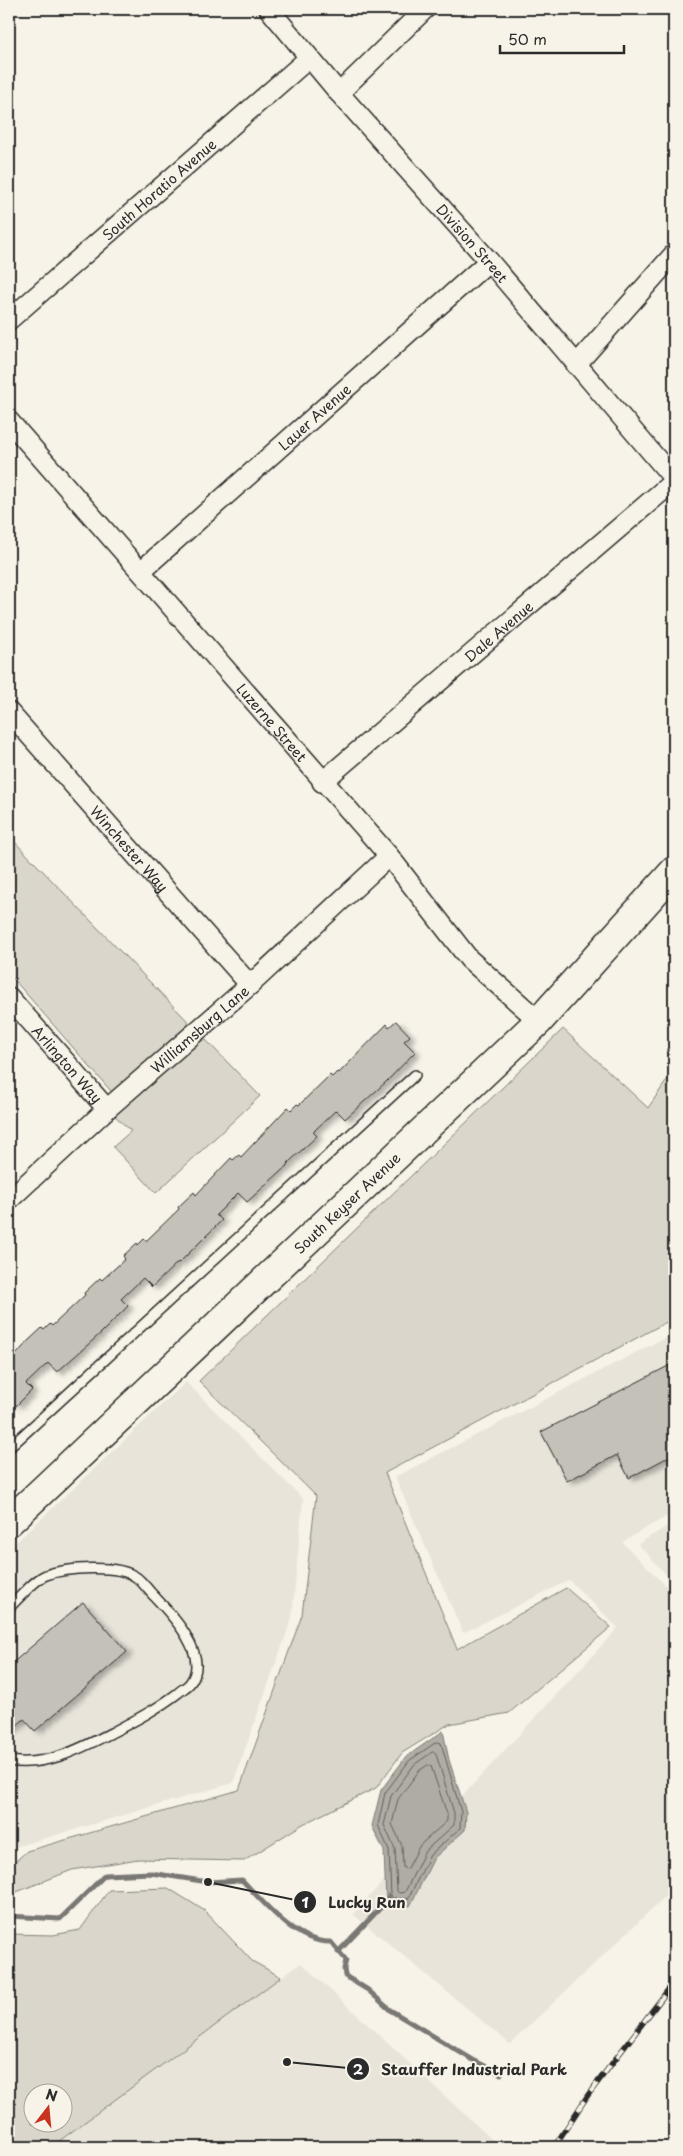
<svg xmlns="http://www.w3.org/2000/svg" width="683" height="2156" font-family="'Playpen Sans',sans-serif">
	<defs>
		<filter id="shadow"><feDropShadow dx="5.5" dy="3" stdDeviation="2.5" flood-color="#0004"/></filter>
	</defs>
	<rect width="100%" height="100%" fill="#f7f3e8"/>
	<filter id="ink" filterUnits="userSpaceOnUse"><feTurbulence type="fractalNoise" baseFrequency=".02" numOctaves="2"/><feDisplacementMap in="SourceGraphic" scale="10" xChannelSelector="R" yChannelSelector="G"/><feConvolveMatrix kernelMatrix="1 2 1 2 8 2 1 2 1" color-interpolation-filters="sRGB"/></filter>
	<g filter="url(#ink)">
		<path fill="#e8e4da" d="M 674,1333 L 674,1512 L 622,1542 L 674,1594 L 674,1888 L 510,2044 L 353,1914 L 618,1628 L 569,1580 L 463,1633 L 395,1477 Z
			M 186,1382 L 303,1499 L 292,1618 L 233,1783 L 15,1847 L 9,1852 L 9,1549 Z
			M 674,1522 L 674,1583 L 638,1544 Z
			M 301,1963 L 500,2147 L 51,2147 L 281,1977 Z"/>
		<path fill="#dad6cc" stroke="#82807c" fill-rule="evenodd" d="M 9,836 L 260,1096 L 156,1193 L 113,1147 L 131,1131 L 113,1114 L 124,1106 L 9,974 Z
			M 563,1029 L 648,1108 L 674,1070 L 674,1318 L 385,1473 L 457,1649 L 566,1588 L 611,1627 L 509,1713 L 449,1724 L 402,1753 L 376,1788 L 303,1824 L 244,1861 L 138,1859 L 72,1870 L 9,1895 L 9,1867 L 27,1851 L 239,1790 L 302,1615 L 316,1496 L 199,1381 Z
			M 168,1888 L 205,1911 L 252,1961 L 281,1977 L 51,2147 L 9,2147 L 9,1934 L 53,1935 L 80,1930 L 109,1890 ZM 32,2094 L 62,2094 L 62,2124 L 32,2124 Z"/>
		<path fill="#afaca4" stroke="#7a7874" d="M 443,1731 L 449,1760 L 466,1812 L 465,1830 L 434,1858 L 410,1906 L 386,1902 L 384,1851 L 372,1826 L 381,1790 L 406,1757 Z"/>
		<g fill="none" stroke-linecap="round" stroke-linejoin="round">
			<path stroke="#605f5b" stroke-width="1" d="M 437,1742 L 441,1743 L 461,1812 L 460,1828 L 430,1855 L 408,1899 L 393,1898 L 391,1896 L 389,1850 L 378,1825 L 385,1793 L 409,1761 Z
				M 433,1752 L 436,1754 L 454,1813 L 454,1825 L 425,1851 L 405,1892 L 399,1893 L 397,1891 L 395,1849 L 384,1825 L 391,1796 L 414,1765 Z
				M 428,1765 L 431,1766 L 447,1814 L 447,1821 L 420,1845 L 408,1868 L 405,1869 L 403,1867 L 402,1846 L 392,1824 L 398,1799 L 419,1771 Z"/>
			<path stroke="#7a7874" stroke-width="5" d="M 9,1916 L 60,1919 L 105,1875 L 151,1873 L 208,1882 L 242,1880 C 265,1904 296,1943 331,1942 L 346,1960 L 344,1969 L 345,1976 L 368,1990 L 390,2010 L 473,2060 L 501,2074
				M 338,1952 L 386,1902 L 389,1896
				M 643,2143 L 648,2147"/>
		</g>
		<path fill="#c4c1b9" stroke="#2b2b2b" filter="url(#shadow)" d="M 396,1021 L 410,1036 L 404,1041 L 415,1052 L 387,1081 L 345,1119 L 336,1110 L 313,1132 L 317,1136 L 288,1163 L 289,1164 L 247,1202 L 238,1193 L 216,1215 L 222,1220 L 179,1263 L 178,1262 L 152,1287 L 143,1278 L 121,1299 L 128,1306 L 100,1334 L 57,1372 L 48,1363 L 26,1384 L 32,1390 L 16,1406 L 9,1398 L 9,1363 L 28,1341 L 42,1328 L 44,1330 L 50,1324 L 52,1326 L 85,1295 L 84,1293 L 100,1278 L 102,1280 L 125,1259 L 123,1256 L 137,1243 L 138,1245 L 144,1239 L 146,1241 L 179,1209 L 178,1207 L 194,1192 L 196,1195 L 231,1158 L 233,1160 L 239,1155 L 241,1157 L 288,1107 L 291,1110 L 297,1104 L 299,1105 L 330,1075 L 332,1077 L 337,1072 L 339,1073 L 387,1024 L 389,1027 Z
			M 674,1363 L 674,1425 L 669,1428 L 674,1437 L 674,1454 L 629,1478 L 617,1455 L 567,1481 L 541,1432 Z
			M 83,1602 L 127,1652 L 35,1731 L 24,1719 L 9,1732 L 9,1666 Z"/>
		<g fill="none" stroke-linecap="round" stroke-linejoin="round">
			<defs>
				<path id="lane" d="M 9,1448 L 415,1075
					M 9,1608 C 18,1599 35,1579 46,1575 C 65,1568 118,1564 136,1577 C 142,1581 148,1590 154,1596 C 172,1615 211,1656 190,1683 C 187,1687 181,1690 178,1693 C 157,1709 136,1720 113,1732 C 80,1749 46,1767 9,1761"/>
				<g id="street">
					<path id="s1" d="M 269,9 L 339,93 L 489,261 L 674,479"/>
					<path d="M 339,93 L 425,9"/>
					<path id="s2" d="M 9,320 L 309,58"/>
					<path d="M 576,365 L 674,254"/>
					<path id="s3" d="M 9,421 L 389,856 L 469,959 L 539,1021"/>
					<path id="s4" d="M 141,571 L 489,261"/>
					<path id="s5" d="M 9,712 L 250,985"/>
					<path id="s6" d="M 322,782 L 674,481"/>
					<path id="s7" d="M 9,997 L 107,1109"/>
					<path id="s8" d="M 9,1200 L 107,1109 L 250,985 L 389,856"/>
				</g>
				<g id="primary">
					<path id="s9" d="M 9,1522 L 539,1021 L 674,871"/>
				</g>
			</defs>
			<use href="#lane" stroke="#2b2b2b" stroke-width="12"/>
			<use href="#street" stroke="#2b2b2b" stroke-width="22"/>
			<use href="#primary" stroke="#2b2b2b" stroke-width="31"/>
			<use href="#lane" stroke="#f7f3e8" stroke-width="9"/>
			<use href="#street" stroke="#f7f3e8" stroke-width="19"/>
			<use href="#primary" stroke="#f7f3e8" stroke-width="28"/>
			<defs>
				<path id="rail" d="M 554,2147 L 588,2095 L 674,1982"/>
			</defs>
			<use href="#rail" stroke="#2b2b2b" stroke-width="5.5"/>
			<use href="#rail" stroke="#f7f3e8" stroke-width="4" stroke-dasharray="11" stroke-linecap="butt"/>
		</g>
	</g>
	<g text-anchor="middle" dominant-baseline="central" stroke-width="4" stroke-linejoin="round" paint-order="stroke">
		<g font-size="14" fill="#2b2b2b" stroke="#f7f3e8">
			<text stroke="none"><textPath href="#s2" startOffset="199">South Horatio Avenue</textPath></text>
			<text stroke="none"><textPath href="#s1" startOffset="310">Division Street</textPath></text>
			<text stroke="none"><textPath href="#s4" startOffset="232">Lauer Avenue</textPath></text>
			<text stroke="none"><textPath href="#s6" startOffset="232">Dale Avenue</textPath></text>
			<text stroke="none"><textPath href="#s3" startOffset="400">Luzerne Street</textPath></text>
			<text stroke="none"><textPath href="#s5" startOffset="182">Winchester Way</textPath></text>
			<text stroke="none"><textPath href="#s8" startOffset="256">Williamsburg Lane</textPath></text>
			<text stroke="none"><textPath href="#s7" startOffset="89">Arlington Way</textPath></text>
			<text stroke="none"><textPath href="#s9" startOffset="465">South Keyser Avenue</textPath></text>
		</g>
	</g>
	<path fill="none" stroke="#2b2b2b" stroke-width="2" d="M208 1882L305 1902M287 2062L358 2069"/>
	<g fill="#2b2b2b" stroke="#f7f3e8" stroke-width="2">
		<circle cx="208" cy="1882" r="5"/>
		<circle cx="287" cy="2062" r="5"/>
		<circle cx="305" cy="1902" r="12"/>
		<circle cx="358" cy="2069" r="12"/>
	</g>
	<g font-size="15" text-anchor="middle" font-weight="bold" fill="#fff">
		<text x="305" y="1908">1</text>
		<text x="358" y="2075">2</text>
	</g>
	<g font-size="15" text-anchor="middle" font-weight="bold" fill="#2b2b2b" stroke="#f7f3e8" stroke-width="4" stroke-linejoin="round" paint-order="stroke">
		<text x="367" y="1908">Lucky Run</text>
		<text x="474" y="2075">Stauffer Industrial Park</text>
	</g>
	<rect width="683" height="2156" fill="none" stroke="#f7f3e8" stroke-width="30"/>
	<rect x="15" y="15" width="653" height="2126" fill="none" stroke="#2b2b2b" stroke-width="2" filter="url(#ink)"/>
	<g transform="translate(48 2108) rotate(16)"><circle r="24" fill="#f7f3e8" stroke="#a5a39c"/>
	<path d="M0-4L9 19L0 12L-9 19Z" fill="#c8321e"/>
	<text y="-8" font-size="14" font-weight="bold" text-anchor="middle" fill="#2b2b2b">N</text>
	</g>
	<path d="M500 45v8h124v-8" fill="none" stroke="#2b2b2b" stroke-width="2.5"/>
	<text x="508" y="45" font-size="15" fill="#2b2b2b" stroke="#f7f3e8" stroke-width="4" paint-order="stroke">50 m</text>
</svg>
